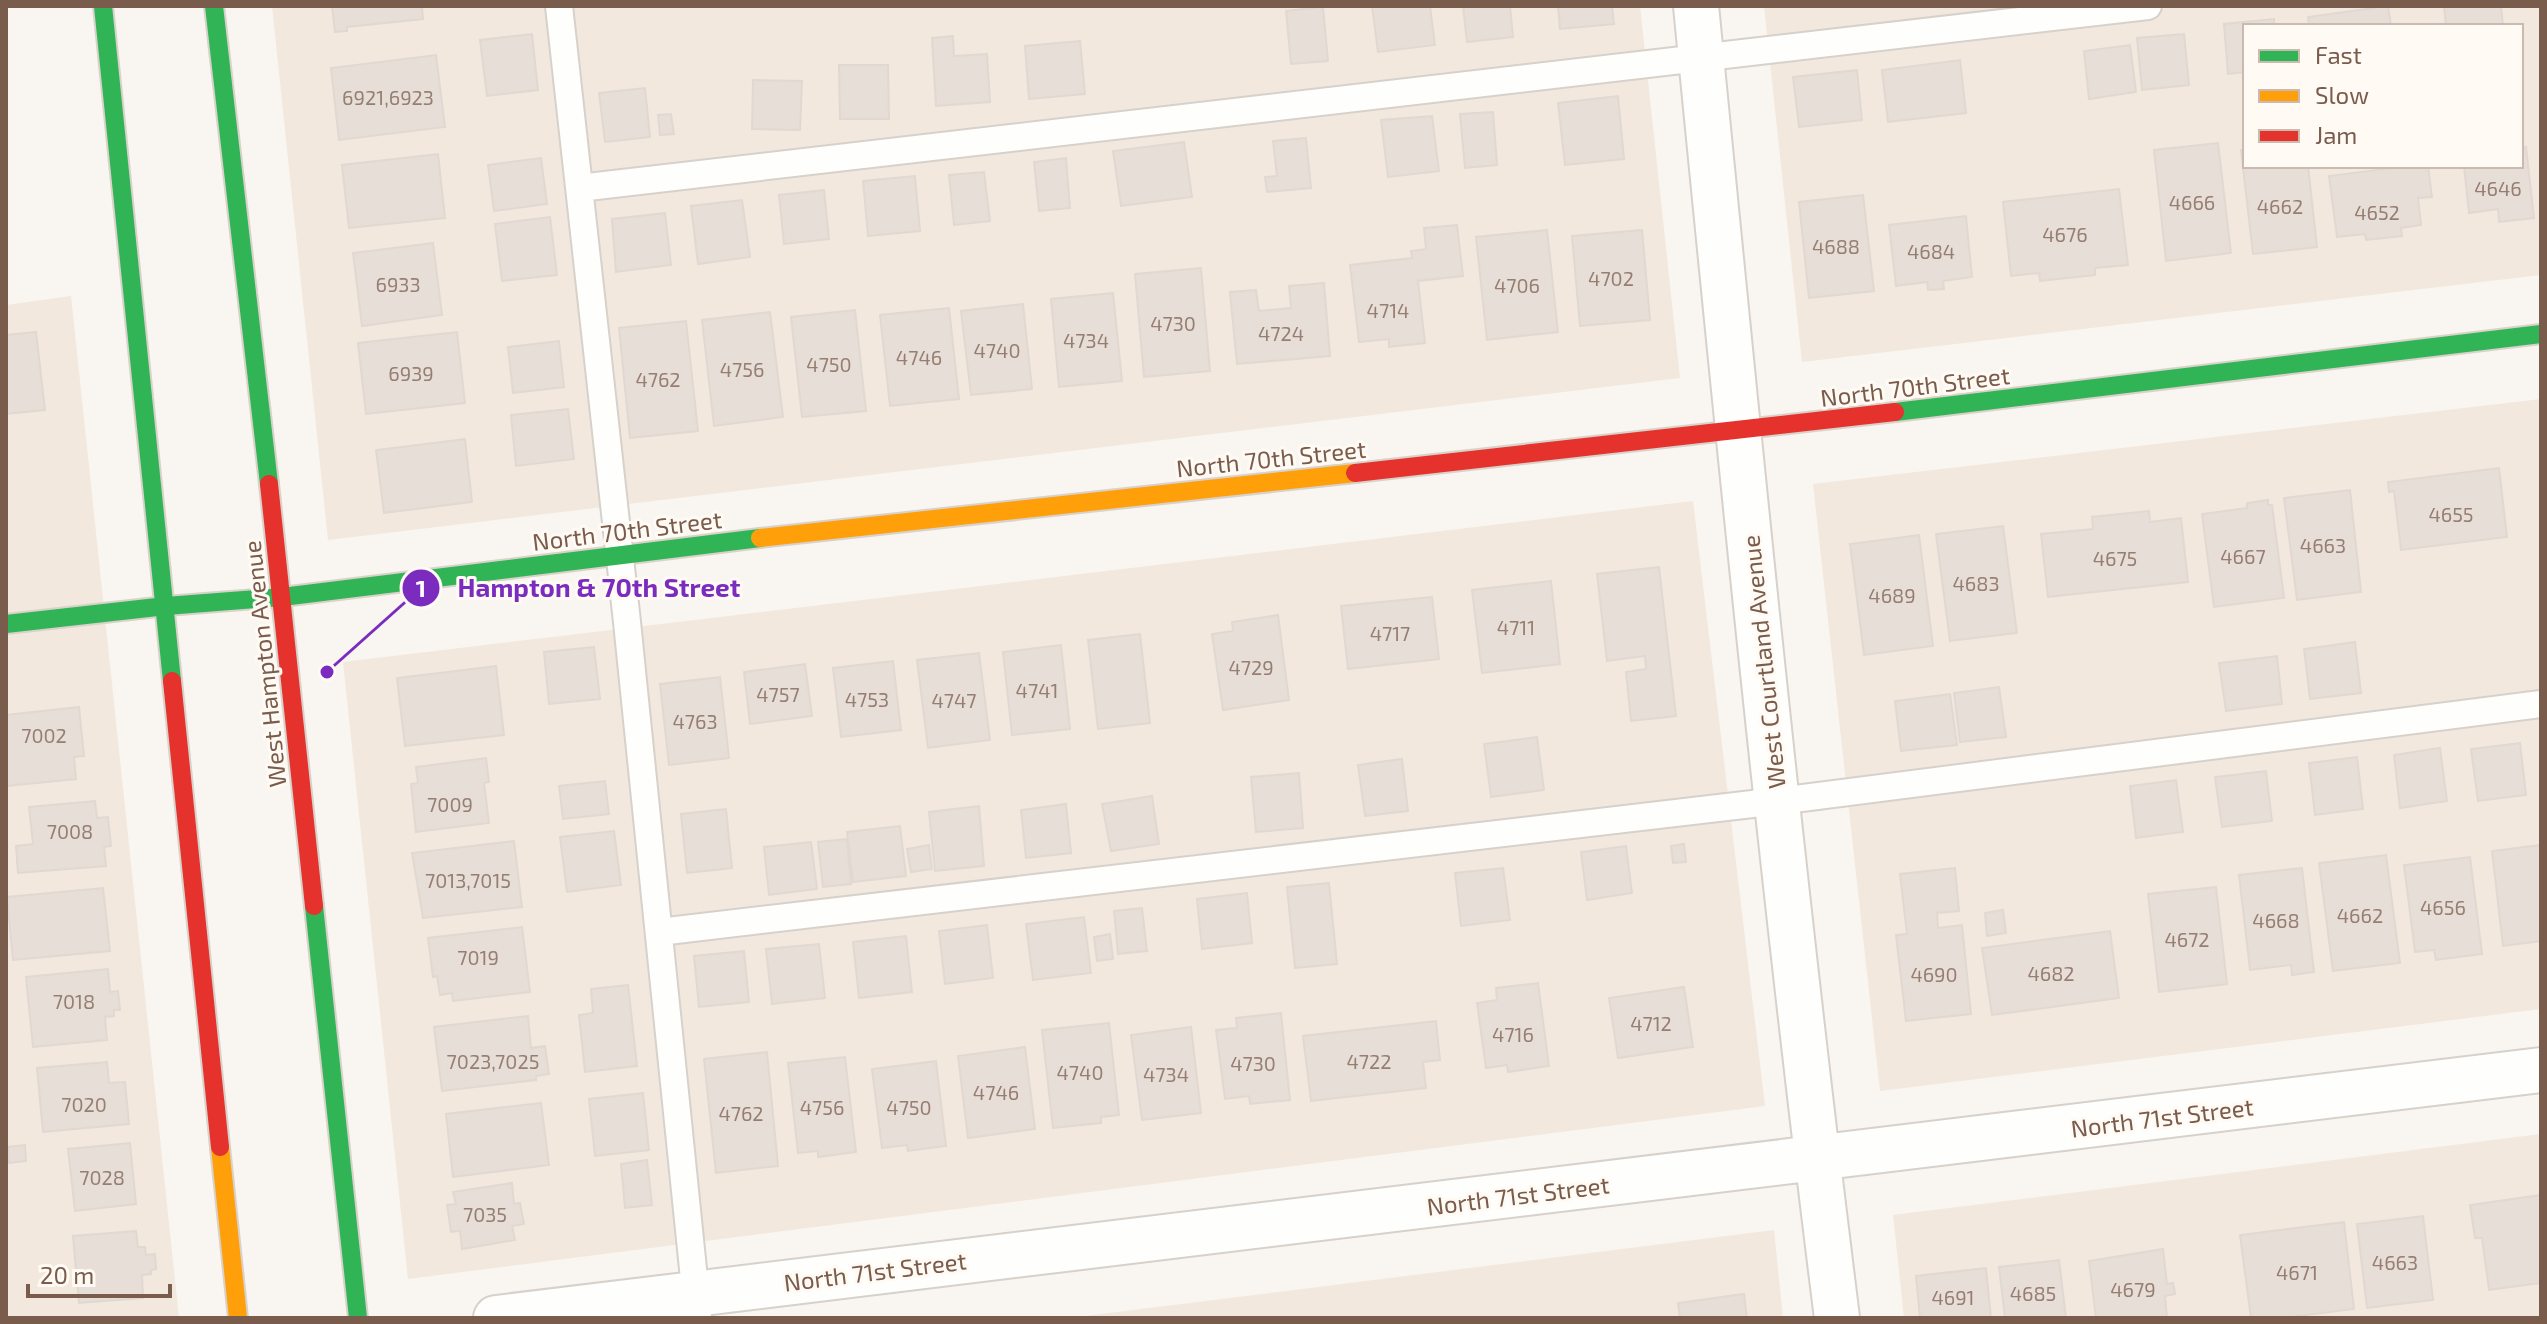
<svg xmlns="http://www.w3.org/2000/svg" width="2547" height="1324" font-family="'Exo 2',sans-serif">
	<rect width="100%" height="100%" fill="#f9f5f0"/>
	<path fill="#f2e8de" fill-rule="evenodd" d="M 272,6 L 1640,6 L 1680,378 L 328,540 Z
		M 1764,6 L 2541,6 L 2541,275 L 1802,362 ZM 2245,26 L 2521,26 L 2521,166 L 2245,166 Z
		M 71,296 L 179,1318 L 6,1318 L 6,305 Z
		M 2541,399 L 2541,1009 L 1880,1091 L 1813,484 Z
		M 1693,501 L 1765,1106 L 408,1279 L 343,662 Z
		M 2541,1134 L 2541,1318 L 1904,1318 L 1893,1215 Z
		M 1774,1230 L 1783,1318 L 1069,1318 Z"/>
	<path fill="#e6ded7" stroke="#e2d8d2" stroke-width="2" d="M 332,6 L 422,6 L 423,19 L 347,27 L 347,31 L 335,32 Z
		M 1372,6 L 1430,6 L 1435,45 L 1378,52 Z
		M 1463,6 L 1510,6 L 1513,37 L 1467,42 Z
		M 1558,6 L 1612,6 L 1614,24 L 1560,29 Z
		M 2388,6 L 2391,26 L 2309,26 L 2308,17 Z
		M 2444,6 L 2501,6 L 2503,26 L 2446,26 Z
		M 1323,7 L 1328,61 L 1291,64 L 1286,11 Z
		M 2274,19 L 2274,26 L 2245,26 L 2245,72 L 2228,74 L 2224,24 Z
		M 532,34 L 538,90 L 487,96 L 480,40 Z
		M 2184,34 L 2189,85 L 2142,90 L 2137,38 Z
		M 953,36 L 954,56 L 987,54 L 990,102 L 936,106 L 932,38 Z
		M 1080,41 L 1085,94 L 1029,99 L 1025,46 Z
		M 2130,45 L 2136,92 L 2089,99 L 2084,51 Z
		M 436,55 L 445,127 L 339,140 L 331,68 Z
		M 1960,60 L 1966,113 L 1888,122 L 1882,70 Z
		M 839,65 L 888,65 L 889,119 L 840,119 Z
		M 1857,70 L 1862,120 L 1799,127 L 1793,77 Z
		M 753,80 L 802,81 L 800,130 L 752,129 Z
		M 645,88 L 650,137 L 605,142 L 599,93 Z
		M 1618,96 L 1624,159 L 1565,165 L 1558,103 Z
		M 1493,112 L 1497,165 L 1465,168 L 1460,114 Z
		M 671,114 L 674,134 L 660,135 L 658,115 Z
		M 1432,116 L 1439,171 L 1388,177 L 1381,120 Z
		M 1306,138 L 1311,188 L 1267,192 L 1265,177 L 1277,176 L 1273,141 Z
		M 1184,142 L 1192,197 L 1121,206 L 1113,151 Z
		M 2218,143 L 2231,253 L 2166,261 L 2154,150 Z
		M 2526,147 L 2534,218 L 2499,222 L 2498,209 L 2469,213 L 2464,166 L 2521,166 L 2521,148 Z
		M 2241,150 L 2245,150 L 2245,166 L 2308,166 L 2317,247 L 2253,254 Z
		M 438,154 L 445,218 L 349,228 L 342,165 Z
		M 541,158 L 547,204 L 494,211 L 488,165 Z
		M 1066,158 L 1070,208 L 1039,211 L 1034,162 Z
		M 2408,166 L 2428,166 L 2432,197 L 2418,198 L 2421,225 L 2401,228 L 2402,236 L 2366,240 L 2365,234 L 2337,237 L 2329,176 Z
		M 984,172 L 990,221 L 954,225 L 949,175 Z
		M 915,176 L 920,231 L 868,236 L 863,181 Z
		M 2119,189 L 2128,265 L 2095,268 L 2095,275 L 2040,281 L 2039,273 L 2011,276 L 2003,202 Z
		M 824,190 L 829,239 L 784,244 L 779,195 Z
		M 1863,195 L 1874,291 L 1809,298 L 1799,202 Z
		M 742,200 L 750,257 L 698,264 L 691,206 Z
		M 665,213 L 671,265 L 616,272 L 612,219 Z
		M 1966,216 L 1972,277 L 1943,281 L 1944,289 L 1928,290 L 1927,282 L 1896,286 L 1889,225 Z
		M 550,217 L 557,275 L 502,281 L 495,224 Z
		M 1457,225 L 1463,276 L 1418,281 L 1425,343 L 1389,347 L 1389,339 L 1359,342 L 1350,265 L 1412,258 L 1411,251 L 1426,249 L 1424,228 Z
		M 1547,230 L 1558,332 L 1487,340 L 1476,237 Z
		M 1642,230 L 1650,320 L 1580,326 L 1572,236 Z
		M 433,243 L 442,315 L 362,326 L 353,253 Z
		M 1201,268 L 1210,371 L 1144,377 L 1135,274 Z
		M 1324,283 L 1330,356 L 1237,364 L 1230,292 L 1256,290 L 1259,311 L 1291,308 L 1289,286 Z
		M 1113,293 L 1122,381 L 1059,387 L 1051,299 Z
		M 1023,304 L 1032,389 L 971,395 L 961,311 Z
		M 949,308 L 959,399 L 890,406 L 880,315 Z
		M 855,310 L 866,411 L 802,417 L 791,317 Z
		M 770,312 L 783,417 L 714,426 L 702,320 Z
		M 686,321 L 698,431 L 630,438 L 619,328 Z
		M 36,332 L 45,410 L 6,414 L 6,335 Z
		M 457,332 L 465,403 L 366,414 L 358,343 Z
		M 559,341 L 564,387 L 513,393 L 508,347 Z
		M 568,409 L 574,459 L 516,466 L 511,415 Z
		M 465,439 L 472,502 L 384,513 L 376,450 Z
		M 2499,468 L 2507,537 L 2401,550 L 2394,491 L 2389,492 L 2388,482 Z
		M 2350,490 L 2361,592 L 2297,600 L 2284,498 Z
		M 2268,500 L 2268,505 L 2272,505 L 2284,598 L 2214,607 L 2202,514 L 2247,508 L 2247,503 Z
		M 2149,511 L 2150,522 L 2181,518 L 2188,582 L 2048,597 L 2041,534 L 2093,529 L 2092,517 Z
		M 2003,526 L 2017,633 L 1950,641 L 1936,534 Z
		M 1919,535 L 1933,646 L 1864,655 L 1850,544 Z
		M 1659,567 L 1676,716 L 1631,721 L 1626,672 L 1646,669 L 1645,656 L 1607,661 L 1597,574 Z
		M 1551,581 L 1560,664 L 1482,673 L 1472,590 Z
		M 1432,597 L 1439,659 L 1348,669 L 1341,606 Z
		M 1278,615 L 1289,700 L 1223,710 L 1212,634 L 1233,631 L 1232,622 Z
		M 1140,634 L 1150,723 L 1098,729 L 1088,640 Z
		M 2355,642 L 2361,693 L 2310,699 L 2304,649 Z
		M 1061,645 L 1070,729 L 1012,735 L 1003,652 Z
		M 594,647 L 600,699 L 549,704 L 544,652 Z
		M 979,653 L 990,740 L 928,748 L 917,660 Z
		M 2277,656 L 2282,704 L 2226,711 L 2219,663 Z
		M 893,661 L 901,730 L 841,737 L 833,668 Z
		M 805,664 L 812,716 L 750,724 L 744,672 Z
		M 496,666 L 504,735 L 405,746 L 397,678 Z
		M 720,677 L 729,758 L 669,765 L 660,684 Z
		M 1999,687 L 2006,737 L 1960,742 L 1954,693 Z
		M 1950,694 L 1957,745 L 1901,751 L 1895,701 Z
		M 79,707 L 84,756 L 74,757 L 76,779 L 7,786 L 6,715 Z
		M 1537,737 L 1544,790 L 1491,797 L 1484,744 Z
		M 2520,743 L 2526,795 L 2478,801 L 2471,749 Z
		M 2440,748 L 2447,801 L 2400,808 L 2394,755 Z
		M 2357,757 L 2363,809 L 2315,815 L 2309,763 Z
		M 486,758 L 489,782 L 484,783 L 489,823 L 416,832 L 411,784 L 418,783 L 416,767 Z
		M 1402,759 L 1408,811 L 1365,816 L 1358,765 Z
		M 2266,771 L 2272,821 L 2222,827 L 2215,777 Z
		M 1299,773 L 1303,828 L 1256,832 L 1251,777 Z
		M 2176,780 L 2183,832 L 2136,838 L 2130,786 Z
		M 605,781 L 609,814 L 563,819 L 559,786 Z
		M 1152,796 L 1159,844 L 1111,851 L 1102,804 Z
		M 95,801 L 97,818 L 108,817 L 111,846 L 104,847 L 106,866 L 18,873 L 16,846 L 33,844 L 29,807 Z
		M 1066,804 L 1071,853 L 1026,858 L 1021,810 Z
		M 979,806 L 984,866 L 935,871 L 929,812 Z
		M 726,809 L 732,868 L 687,873 L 681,814 Z
		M 900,826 L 906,876 L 853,882 L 847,832 Z
		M 614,831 L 621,885 L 567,892 L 560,837 Z
		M 847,839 L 851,884 L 823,887 L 818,842 Z
		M 514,841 L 522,907 L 423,918 L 412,853 Z
		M 811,842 L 817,889 L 769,895 L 764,847 Z
		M 1684,844 L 1686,862 L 1673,863 L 1671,846 Z
		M 929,845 L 932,869 L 911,872 L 907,849 Z
		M 2541,845 L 2541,941 L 2503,946 L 2492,851 Z
		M 1626,846 L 1632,893 L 1587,900 L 1581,852 Z
		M 2386,855 L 2400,963 L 2333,971 L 2319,863 Z
		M 2470,857 L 2482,954 L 2436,960 L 2434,950 L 2415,952 L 2404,865 Z
		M 1503,868 L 1510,920 L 1461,926 L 1455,873 Z
		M 1955,868 L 1959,911 L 1937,913 L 1938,928 L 1962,925 L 1971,1014 L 1906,1021 L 1896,935 L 1907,934 L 1900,874 Z
		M 2302,868 L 2314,972 L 2292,975 L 2291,965 L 2250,970 L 2239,875 Z
		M 1329,883 L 1337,964 L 1295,968 L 1287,887 Z
		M 2216,887 L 2227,984 L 2159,992 L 2148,894 Z
		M 103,888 L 110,951 L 13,960 L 7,897 Z
		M 1247,893 L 1252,943 L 1202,949 L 1197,899 Z
		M 1142,908 L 1147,951 L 1118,954 L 1114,911 Z
		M 2003,910 L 2006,933 L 1987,936 L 1985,913 Z
		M 1084,917 L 1091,973 L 1033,980 L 1026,924 Z
		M 987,925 L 993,978 L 945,984 L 939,931 Z
		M 522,927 L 530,992 L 453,1001 L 452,993 L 440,995 L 437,976 L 433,977 L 428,938 Z
		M 2110,931 L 2119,998 L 1992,1015 L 1982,948 Z
		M 1110,934 L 1113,959 L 1097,961 L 1094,937 Z
		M 906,936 L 912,992 L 859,998 L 853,942 Z
		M 819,944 L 825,998 L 772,1004 L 766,949 Z
		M 744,951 L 749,1002 L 699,1007 L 694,956 Z
		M 108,969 L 110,992 L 118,991 L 120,1010 L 114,1010 L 114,1016 L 105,1017 L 107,1040 L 33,1047 L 26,977 Z
		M 1538,983 L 1549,1066 L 1508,1072 L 1507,1065 L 1486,1068 L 1477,1003 L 1497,1000 L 1496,988 Z
		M 628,985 L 637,1066 L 585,1072 L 579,1015 L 593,1013 L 591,989 Z
		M 1684,987 L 1693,1047 L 1618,1058 L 1609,998 Z
		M 1281,1013 L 1290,1100 L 1250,1104 L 1249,1096 L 1225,1099 L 1216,1030 L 1237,1028 L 1236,1018 Z
		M 528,1016 L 531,1048 L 545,1046 L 549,1074 L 536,1076 L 536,1080 L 442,1091 L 434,1027 Z
		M 1436,1021 L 1440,1060 L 1423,1062 L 1426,1088 L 1311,1101 L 1303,1036 Z
		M 1109,1023 L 1119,1115 L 1101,1117 L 1101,1123 L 1053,1128 L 1042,1030 Z
		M 1191,1027 L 1201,1113 L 1142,1120 L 1131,1035 Z
		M 1025,1047 L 1035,1129 L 968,1138 L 958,1056 Z
		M 767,1052 L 778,1166 L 716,1173 L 704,1059 Z
		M 845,1057 L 856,1152 L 818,1157 L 818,1151 L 798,1153 L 788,1063 Z
		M 936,1061 L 946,1146 L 908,1151 L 907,1145 L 882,1148 L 872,1069 Z
		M 107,1062 L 109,1083 L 125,1082 L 129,1124 L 43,1132 L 37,1068 Z
		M 643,1093 L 649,1150 L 595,1156 L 589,1099 Z
		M 541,1103 L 549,1165 L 453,1177 L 446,1114 Z
		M 130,1143 L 136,1204 L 75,1211 L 68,1149 Z
		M 25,1145 L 26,1161 L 9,1163 L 8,1147 Z
		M 647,1160 L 652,1205 L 625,1208 L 621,1164 Z
		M 512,1183 L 514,1204 L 520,1203 L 524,1224 L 512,1226 L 515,1240 L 462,1249 L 460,1231 L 451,1232 L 447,1205 L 456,1204 L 453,1192 Z
		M 2541,1195 L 2541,1283 L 2489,1290 L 2482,1238 L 2475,1238 L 2470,1205 Z
		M 2423,1216 L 2433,1300 L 2367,1308 L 2357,1224 Z
		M 2344,1222 L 2354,1309 L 2282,1318 L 2251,1318 L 2240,1235 Z
		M 136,1231 L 138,1247 L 145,1247 L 146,1255 L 155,1254 L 156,1269 L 151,1270 L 151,1274 L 142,1275 L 143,1298 L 79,1303 L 73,1236 Z
		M 2163,1249 L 2167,1284 L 2173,1283 L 2175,1294 L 2165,1296 L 2167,1318 L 2096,1318 L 2089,1261 Z
		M 2059,1260 L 2066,1318 L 2005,1318 L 1999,1267 Z
		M 1986,1268 L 1991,1318 L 1920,1318 L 1916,1276 Z
		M 1744,1294 L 1747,1318 L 1680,1318 L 1678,1303 Z"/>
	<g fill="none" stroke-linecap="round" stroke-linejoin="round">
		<defs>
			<path id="lane" d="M 559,6 L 627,622 L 698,1318
				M 579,188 L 2148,6
				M 659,932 L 1778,801 L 2541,704"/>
			<path id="street" d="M 1696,6 C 1739,444 1782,882 1837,1318
				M 496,1318 L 2541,1070"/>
			<path id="fast" d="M 103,6 L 172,681
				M 214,6 L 269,484
				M 1895,412 L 2541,334
				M 6,624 L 166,606 L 282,597 L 760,538
				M 314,906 L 358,1318"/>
			<path id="slow" d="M 760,538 L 1355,473
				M 220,1147 L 238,1318"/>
			<path id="jam" d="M 1355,473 L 1895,412
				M 269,484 L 314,906
				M 172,681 L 220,1147"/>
		</defs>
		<use href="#lane" stroke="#d7d1cb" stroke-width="30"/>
		<use href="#street" stroke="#d7d1cb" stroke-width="48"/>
		<use href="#fast" stroke="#d9d2cb" stroke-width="22"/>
		<use href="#slow" stroke="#d9d2cb" stroke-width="22"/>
		<use href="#jam" stroke="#d9d2cb" stroke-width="22"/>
		<use href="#lane" stroke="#fefefd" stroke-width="26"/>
		<use href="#street" stroke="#fefefd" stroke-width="44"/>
		<use href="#fast" stroke="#30b455" stroke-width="18"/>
		<use href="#slow" stroke="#ff9f0a" stroke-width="18"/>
		<use href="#jam" stroke="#e5322d" stroke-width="18"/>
	</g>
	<g text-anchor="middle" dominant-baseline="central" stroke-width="6" stroke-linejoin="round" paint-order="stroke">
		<g font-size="20" fill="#977e72">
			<text x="388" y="97">6921,6923</text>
			<text x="2498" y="188">4646</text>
			<text x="2192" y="202">4666</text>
			<text x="2280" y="206">4662</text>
			<text x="2377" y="212">4652</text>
			<text x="2065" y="234">4676</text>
			<text x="1836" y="246">4688</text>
			<text x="1931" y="251">4684</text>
			<text x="1611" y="278">4702</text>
			<text x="398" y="284">6933</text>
			<text x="1517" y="285">4706</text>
			<text x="1388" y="310">4714</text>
			<text x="1173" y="323">4730</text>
			<text x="1281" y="333">4724</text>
			<text x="1086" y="340">4734</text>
			<text x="997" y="350">4740</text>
			<text x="919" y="357">4746</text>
			<text x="829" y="364">4750</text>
			<text x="742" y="369">4756</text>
			<text x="411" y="373">6939</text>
			<text x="658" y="379">4762</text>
			<text x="2451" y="514">4655</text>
			<text x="2323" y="545">4663</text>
			<text x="2243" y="556">4667</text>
			<text x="2115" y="558">4675</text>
			<text x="1976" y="583">4683</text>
			<text x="1892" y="595">4689</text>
			<text x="1516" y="627">4711</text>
			<text x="1390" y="633">4717</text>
			<text x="1251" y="667">4729</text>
			<text x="1037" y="690">4741</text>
			<text x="778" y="694">4757</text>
			<text x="867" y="699">4753</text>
			<text x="954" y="700">4747</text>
			<text x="695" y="721">4763</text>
			<text x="44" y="735">7002</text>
			<text x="450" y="804">7009</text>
			<text x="70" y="831">7008</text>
			<text x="468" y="880">7013,7015</text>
			<text x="2443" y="907">4656</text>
			<text x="2360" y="915">4662</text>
			<text x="2276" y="920">4668</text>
			<text x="2187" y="939">4672</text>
			<text x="478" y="957">7019</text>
			<text x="2051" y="973">4682</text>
			<text x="1934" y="974">4690</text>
			<text x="74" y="1001">7018</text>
			<text x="1651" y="1023">4712</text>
			<text x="1513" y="1034">4716</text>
			<text x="493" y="1061">7023,7025</text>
			<text x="1369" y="1061">4722</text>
			<text x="1253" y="1063">4730</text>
			<text x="1080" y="1072">4740</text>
			<text x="1166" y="1074">4734</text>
			<text x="996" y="1092">4746</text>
			<text x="84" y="1104">7020</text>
			<text x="822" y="1107">4756</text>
			<text x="909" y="1107">4750</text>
			<text x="741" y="1113">4762</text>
			<text x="102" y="1177">7028</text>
			<text x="485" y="1214">7035</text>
			<text x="2395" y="1262">4663</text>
			<text x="2297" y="1272">4671</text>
			<text x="2133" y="1289">4679</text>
			<text x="2033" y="1293">4685</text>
			<text x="1953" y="1297">4691</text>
		</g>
		<g font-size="24" fill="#7a5c4d" stroke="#fffaf3">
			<text transform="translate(1915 386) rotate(-7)">North 70th Street</text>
			<text transform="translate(1271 458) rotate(-6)">North 70th Street</text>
			<text transform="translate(627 530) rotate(-7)">North 70th Street</text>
			<text transform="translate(1763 662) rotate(-96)">West Courtland Avenue</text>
			<text transform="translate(264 664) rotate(-96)">West Hampton Avenue</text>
			<text transform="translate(2162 1117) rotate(-7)">North 71st Street</text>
			<text transform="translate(1518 1195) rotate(-7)">North 71st Street</text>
			<text transform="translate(875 1271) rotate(-7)">North 71st Street</text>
		</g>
	</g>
	<path fill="none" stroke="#7b2cbf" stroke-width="3" d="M327 672L421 588"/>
	<g fill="#7b2cbf" stroke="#fffaf3" stroke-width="3">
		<circle cx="327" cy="672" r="8"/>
		<circle cx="421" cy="588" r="20"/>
	</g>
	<g font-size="24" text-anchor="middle" font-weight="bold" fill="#fff">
		<text x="421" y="597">1</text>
	</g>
	<g font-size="26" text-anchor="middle" font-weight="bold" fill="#7b2cbf" stroke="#fffaf3" stroke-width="6" stroke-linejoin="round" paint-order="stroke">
		<text x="599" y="597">Hampton &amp; 70th Street</text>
	</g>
	<rect width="2547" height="1324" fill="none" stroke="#7a5c4d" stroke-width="16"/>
	<rect x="2243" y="24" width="280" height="144" fill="#fffaf3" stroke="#cabbb1" stroke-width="2"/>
	<rect x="2259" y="50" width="40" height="12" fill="#30b455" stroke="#cabbb1" stroke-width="2"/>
	<text x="2315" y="64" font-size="24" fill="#7a5c4d">Fast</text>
	<rect x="2259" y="90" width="40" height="12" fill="#ff9f0a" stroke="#cabbb1" stroke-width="2"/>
	<text x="2315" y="104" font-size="24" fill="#7a5c4d">Slow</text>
	<rect x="2259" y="130" width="40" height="12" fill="#e5322d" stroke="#cabbb1" stroke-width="2"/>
	<text x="2315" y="144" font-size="24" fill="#7a5c4d">Jam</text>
	<path d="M28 1284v12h142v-12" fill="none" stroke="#7a5c4d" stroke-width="4"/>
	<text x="40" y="1284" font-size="24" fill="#7a5c4d" stroke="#fffaf3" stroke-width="6" paint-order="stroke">20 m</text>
</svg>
